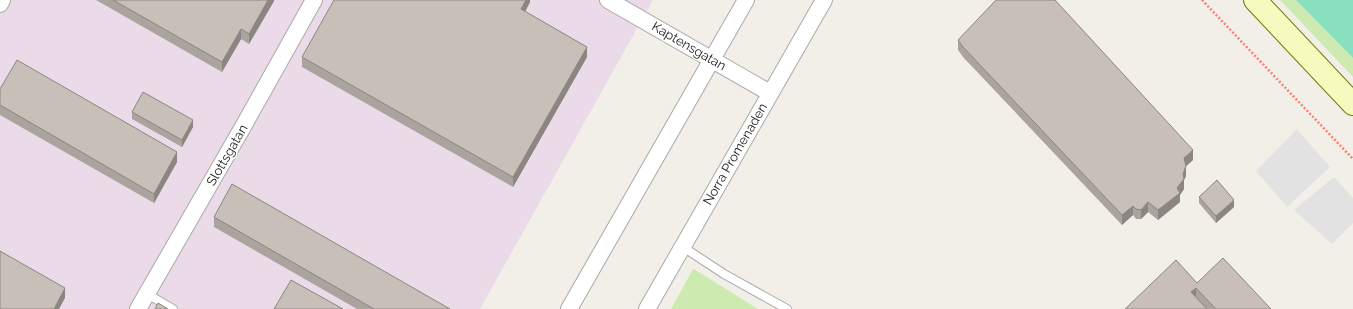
<svg xmlns="http://www.w3.org/2000/svg" width="1353" height="309" font-family="Raleway,sans-serif">
	<rect width="100%" height="100%" fill="#f2efe9"/>
	<path fill="#ebdbe8" d="M 0,0 L 653,0 L 480,309 L 0,309 Z"/>
	<path fill="#cdebb0" d="M 1280,0 L 1296,0 L 1353,58 L 1353,77 Z
		M 693,269 L 694,269 L 758,309 L 671,309 Z"/>
	<path fill="#88e0be" d="M 1296,0 L 1353,0 L 1353,58 Z"/>
	<path fill="#e2e2e2" d="M 1297,129 L 1330,167 L 1287,207 L 1256,171 Z
		M 1334,177 L 1353,198 L 1353,223 L 1332,244 L 1294,210 Z"/>
	<g fill="none" stroke-linecap="round" stroke-linejoin="round">
		<defs>
			<path id="lane" d="M 683,247 L 724,274 L 787,309
				M 147,294 L 173,309"/>
			<path id="street" d="M 608,0 L 770,93
				M 0,4 L 2,0
				M 138,309 L 244,125 L 314,0
				M 569,309 L 746,0
				M 647,309 L 824,0"/>
			<path id="secondary" d="M 1255,0 L 1353,104"/>
		</defs>
		<use href="#lane" stroke="#a9a9a9" stroke-width="10"/>
		<use href="#street" stroke="#a9a9a9" stroke-width="18"/>
		<use href="#secondary" stroke="#707d05" stroke-width="24"/>
		<path stroke="#fa8072" stroke-width="2.5" stroke-dasharray="2 2" stroke-linecap="butt" d="M 1202,0 L 1353,159"/>
		<use href="#lane" stroke="#fff" stroke-width="8"/>
		<use href="#street" stroke="#fff" stroke-width="16"/>
		<use href="#secondary" stroke="#f7fabf" stroke-width="22"/>
	</g>
	<path fill="#aba49e" d="M 96,0 L 274,0 L 274,1 L 249,44 L 241,39 L 222,72 Z
		M 530,0 L 530,2 L 525,12 L 587,57 L 513,187 L 302,67 L 302,57 Z
		M 958,40 L 1193,160 L 1186,166 L 1186,176 L 1184,180 L 1184,189 L 1180,195 L 1180,202 L 1158,220 L 1148,212 L 1141,219 L 1136,219 L 1133,215 L 1122,225 L 963,57 L 958,50 Z
		M 0,89 L 177,162 L 154,203 L 0,115 Z
		M 132,112 L 193,127 L 182,147 L 132,119 Z
		M 1199,197 L 1234,207 L 1216,223 L 1199,203 Z
		M 214,217 L 450,309 L 357,309 L 214,227 Z
		M 1197,283 L 1271,309 L 1125,309 Z"/>
	<path fill="#8b8681" d="M 268,0 L 274,0 L 274,1 L 249,44 L 249,34 Z
		M 526,0 L 530,0 L 530,2 L 521,19 L 521,9 Z
		M 241,29 L 241,39 L 222,72 L 222,62 Z
		M 587,47 L 587,57 L 513,187 L 513,177 Z
		M 193,120 L 193,127 L 182,147 L 182,140 Z
		M 1193,150 L 1193,160 L 1184,168 L 1184,158 Z
		M 177,152 L 177,162 L 154,203 L 154,194 Z
		M 1186,166 L 1186,176 L 1184,180 L 1184,189 L 1180,195 L 1180,202 L 1158,220 L 1158,210 L 1177,188 Z
		M 1234,200 L 1234,207 L 1216,223 L 1216,216 Z
		M 1148,202 L 1148,212 L 1141,219 L 1141,210 Z
		M 1133,206 L 1133,215 L 1122,225 L 1122,215 Z
		M 65,288 L 65,298 L 59,309 L 54,309 Z
		M 1196,288 L 1196,297 L 1191,292 Z"/>
	<path fill="#c7bfb8" stroke="#8b8681" d="M 113,0 L 268,0 L 249,34 L 241,29 L 222,62 Z
		M 334,0 L 526,0 L 521,9 L 587,47 L 513,177 L 302,57 Z
		M 996,0 L 1055,0 L 1193,150 L 1184,158 L 1186,166 L 1183,174 L 1184,179 L 1177,188 L 1180,193 L 1158,210 L 1148,202 L 1141,210 L 1136,209 L 1133,206 L 1122,215 L 963,47 L 958,40 Z
		M 17,60 L 177,152 L 154,194 L 0,105 L 0,89 Z
		M 143,92 L 193,120 L 182,140 L 132,112 Z
		M 1217,180 L 1234,200 L 1216,216 L 1199,197 Z
		M 232,184 L 450,309 L 374,309 L 214,217 Z
		M 0,251 L 65,288 L 54,309 L 0,309 Z
		M 1223,258 L 1271,309 L 1216,309 L 1196,288 L 1191,292 L 1207,309 L 1125,309 L 1176,260 L 1197,283 Z
		M 291,280 L 343,309 L 274,309 Z
		M 158,303 L 168,309 L 155,309 Z"/>
	<g text-anchor="middle" dominant-baseline="central" stroke-width="3" stroke-linejoin="round" paint-order="stroke">
		<g font-size="13" fill="#222" stroke="#fff">
			<text transform="translate(689 46) rotate(30)">Kaptensgatan</text>
			<text transform="translate(735 154) rotate(-60)">Norra Promenaden</text>
			<text transform="translate(227 155) rotate(-60)">Slottsgatan</text>
		</g>
	</g>
</svg>
